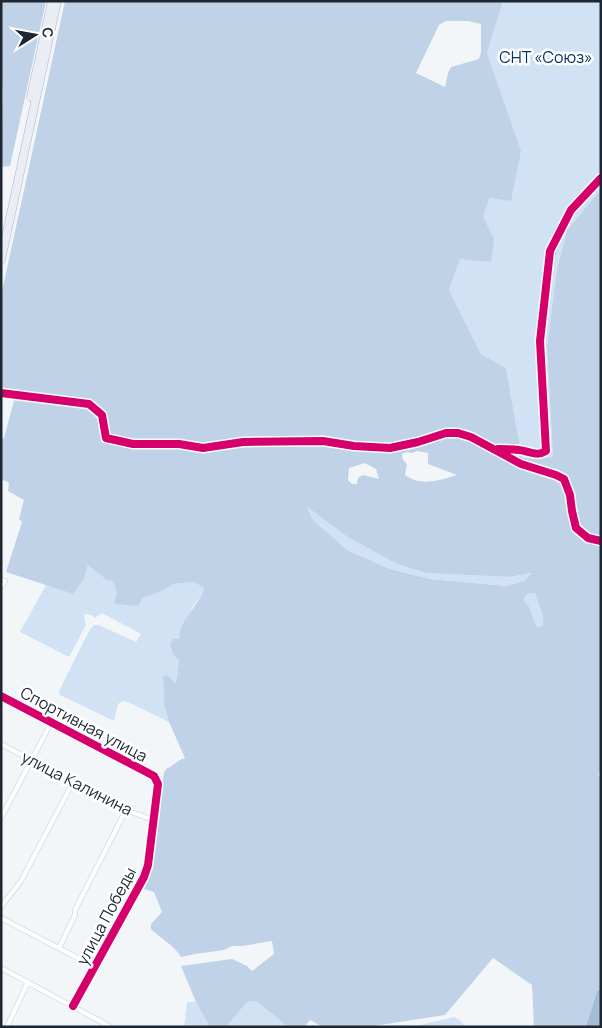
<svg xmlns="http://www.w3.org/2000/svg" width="602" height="1028" font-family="Manrope,sans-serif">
	<rect width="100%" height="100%" fill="#f3f6f9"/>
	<path fill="#d1e2f5" d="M 503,1 L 601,1 L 601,189 L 567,230 L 557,269 L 547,346 L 553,457 L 522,458 L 506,368 L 481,354 L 449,290 L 460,259 L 494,239 L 483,216 L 490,198 L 521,152 L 487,53 Z
		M 305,505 L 346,536 L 397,564 L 426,573 L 509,577 L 533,573 L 524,581 L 508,586 L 430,579 L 390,569 L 347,550 L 313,520 Z
		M 88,565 L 107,579 L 113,580 L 117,592 L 114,602 L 115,604 L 134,606 L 142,598 L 162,591 L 173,584 L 194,582 L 204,588 L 202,595 L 193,606 L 180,637 L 177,639 L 173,654 L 179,661 L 176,685 L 163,677 L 164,704 L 169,722 L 128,702 L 123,701 L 118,704 L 114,721 L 60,695 L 59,691 L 90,629 L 94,625 L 99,625 L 136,642 L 141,634 L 102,613 L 95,618 L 91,615 L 85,614 L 84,617 L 86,625 L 69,657 L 20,632 L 46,585 L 73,594 L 84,579 Z
		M 535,593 C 538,604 544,613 543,625 L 540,627 L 536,626 L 524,599 L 526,594 Z
		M 256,1001 L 288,1027 L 226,1027 L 247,1002 Z
		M 187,1002 L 196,1002 L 210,1027 L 184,1027 Z
		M 454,1017 L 460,1020 L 465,1027 L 387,1027 L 398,1025 L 412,1027 Z"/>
	<path fill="#bfd2e8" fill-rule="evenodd" d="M 1,1 L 46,1 L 10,166 L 1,167 L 3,88 L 1,85 Z
		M 65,1 L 503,1 L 487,53 L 521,151 L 511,201 L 490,198 L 483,216 L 494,239 L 491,262 L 460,259 L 449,290 L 481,354 L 506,368 L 522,458 L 553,457 L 547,346 L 557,269 L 567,230 L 601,189 L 601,769 L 598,775 L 601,777 L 601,989 L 597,991 L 586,1027 L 534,1027 L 532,985 L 493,958 L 445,1015 L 367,1027 L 323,1027 L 310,1020 L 304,1027 L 288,1027 L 256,1001 L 247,1002 L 226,1027 L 210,1027 L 196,1002 L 181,966 L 232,959 L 247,966 L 252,971 L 274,954 L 272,941 L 243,946 L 232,946 L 224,950 L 195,954 L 181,957 C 174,945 161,939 151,929 L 151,924 L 162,912 L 154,892 L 144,889 L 153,869 L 152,854 L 164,773 L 166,769 C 173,766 176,761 185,758 L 169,722 L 164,704 L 163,677 L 167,675 L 176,684 L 179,661 L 173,654 L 170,645 L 173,639 L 177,639 L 180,637 C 178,621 201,604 204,588 L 194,582 L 173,584 L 162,591 L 142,598 L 139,605 L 134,606 L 115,604 L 114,602 L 117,592 L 113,581 L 107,580 L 88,565 L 84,579 L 73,594 L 6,572 L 22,522 L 19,519 L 24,500 L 8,491 L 9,483 L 1,479 L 1,439 L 4,438 L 15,397 L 21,390 L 1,388 L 1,296 ZM 446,21 L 468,21 L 481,24 L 481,52 L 479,59 L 451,67 L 448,73 L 445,87 L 416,73 L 439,25 ZM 417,451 L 428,453 L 428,464 L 457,475 C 440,480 421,487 405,475 L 407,464 L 403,460 L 402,454 L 407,452 L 412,453 ZM 365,463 L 376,469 L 379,479 L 363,475 L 358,478 L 357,484 L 352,484 L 348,480 L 349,468 ZM 306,506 L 346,536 L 397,564 L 426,573 L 509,577 L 532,573 L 524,581 L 507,586 L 430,579 L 390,569 L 347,550 L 313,520 ZM 535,593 C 538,604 544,613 543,625 L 540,627 L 536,626 L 529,607 L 524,600 L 526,594 Z"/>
	<path fill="#a5bcd7" d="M 601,989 L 601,1027 L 586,1027 L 597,991 Z"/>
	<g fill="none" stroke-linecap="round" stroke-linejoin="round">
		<path stroke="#a5bcd7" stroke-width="1" d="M 545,327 C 549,293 549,257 567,226 C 575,211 589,198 601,184"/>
		<defs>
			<path id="street" d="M 1,393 L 89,404 L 102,415 L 106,438 L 133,444 L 179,444 L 203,448 L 243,442 L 323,441 L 354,446 L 390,448 L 418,442 L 446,433 L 458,433 L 471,437 L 521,464 L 556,475 L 564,479 L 570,495 L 572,511 L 576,528 L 588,538 L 601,541
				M 495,449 C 503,449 511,449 519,450 C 529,451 537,457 546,451 L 540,341 L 550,251 L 571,210 L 601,178
				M 1,580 L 5,581 L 1,587
				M 1,696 L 154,776 L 158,784 L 148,865 L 144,877 L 73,1006
				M 1,744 L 126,810 L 153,820
				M 1,818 L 51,723
				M 1,907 L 21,881 L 73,782
				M 1,918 L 95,967
				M 59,948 L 75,915 L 75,910 L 126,810
				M 1,968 L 111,1027
				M 7,1027 L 28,982"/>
			<path id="primary" d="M 31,97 L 52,1
				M 1,260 L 57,1"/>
		</defs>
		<use href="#street" stroke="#c8cdd4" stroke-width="5.5"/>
		<use href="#primary" stroke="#adb7c2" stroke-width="9"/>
		<use href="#street" stroke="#fdfefe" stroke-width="4.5"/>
		<use href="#primary" stroke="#eaeef4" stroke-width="8"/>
		<defs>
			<path id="cycleway" d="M 1,393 L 89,404 L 102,415 L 106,438 L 133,444 L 179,444 L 203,448 L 243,442 L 323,441 L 354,446 L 390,448 L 418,442 L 446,433 L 458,433 L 471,437 L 521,464 L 556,475 L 564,479 L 570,495 L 572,511 L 576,528 L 588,538 L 601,541
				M 498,449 C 505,449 512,449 519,450 C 529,451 537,457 546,451 L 540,341 L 550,251 L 571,210 L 601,178
				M 1,696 L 154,776 L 158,784 L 148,865 L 144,877 L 73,1006"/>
		</defs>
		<use href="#cycleway" stroke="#fff" stroke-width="11"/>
		<use href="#cycleway" stroke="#d6006c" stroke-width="8"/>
	</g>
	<g text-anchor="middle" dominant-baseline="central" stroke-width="5" stroke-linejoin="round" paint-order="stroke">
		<g font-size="16" fill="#033361" stroke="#fff">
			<text x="546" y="57">СНТ «Союз»</text>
		</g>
		<g font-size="16" fill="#1d2631" stroke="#fff">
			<text transform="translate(84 724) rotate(28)">Спортивная улица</text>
			<text transform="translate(77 783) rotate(27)">улица Калинина</text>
			<text transform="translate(106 916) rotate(-62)">улица Победы</text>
		</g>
	</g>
	<rect width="602" height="1028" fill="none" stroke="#1d2631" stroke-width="5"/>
	<g transform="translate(35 35) rotate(79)" stroke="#ffffff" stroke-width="4" paint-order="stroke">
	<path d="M0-4L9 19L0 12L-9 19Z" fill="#1d2631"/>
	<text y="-8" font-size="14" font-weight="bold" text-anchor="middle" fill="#1d2631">С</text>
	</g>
</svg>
